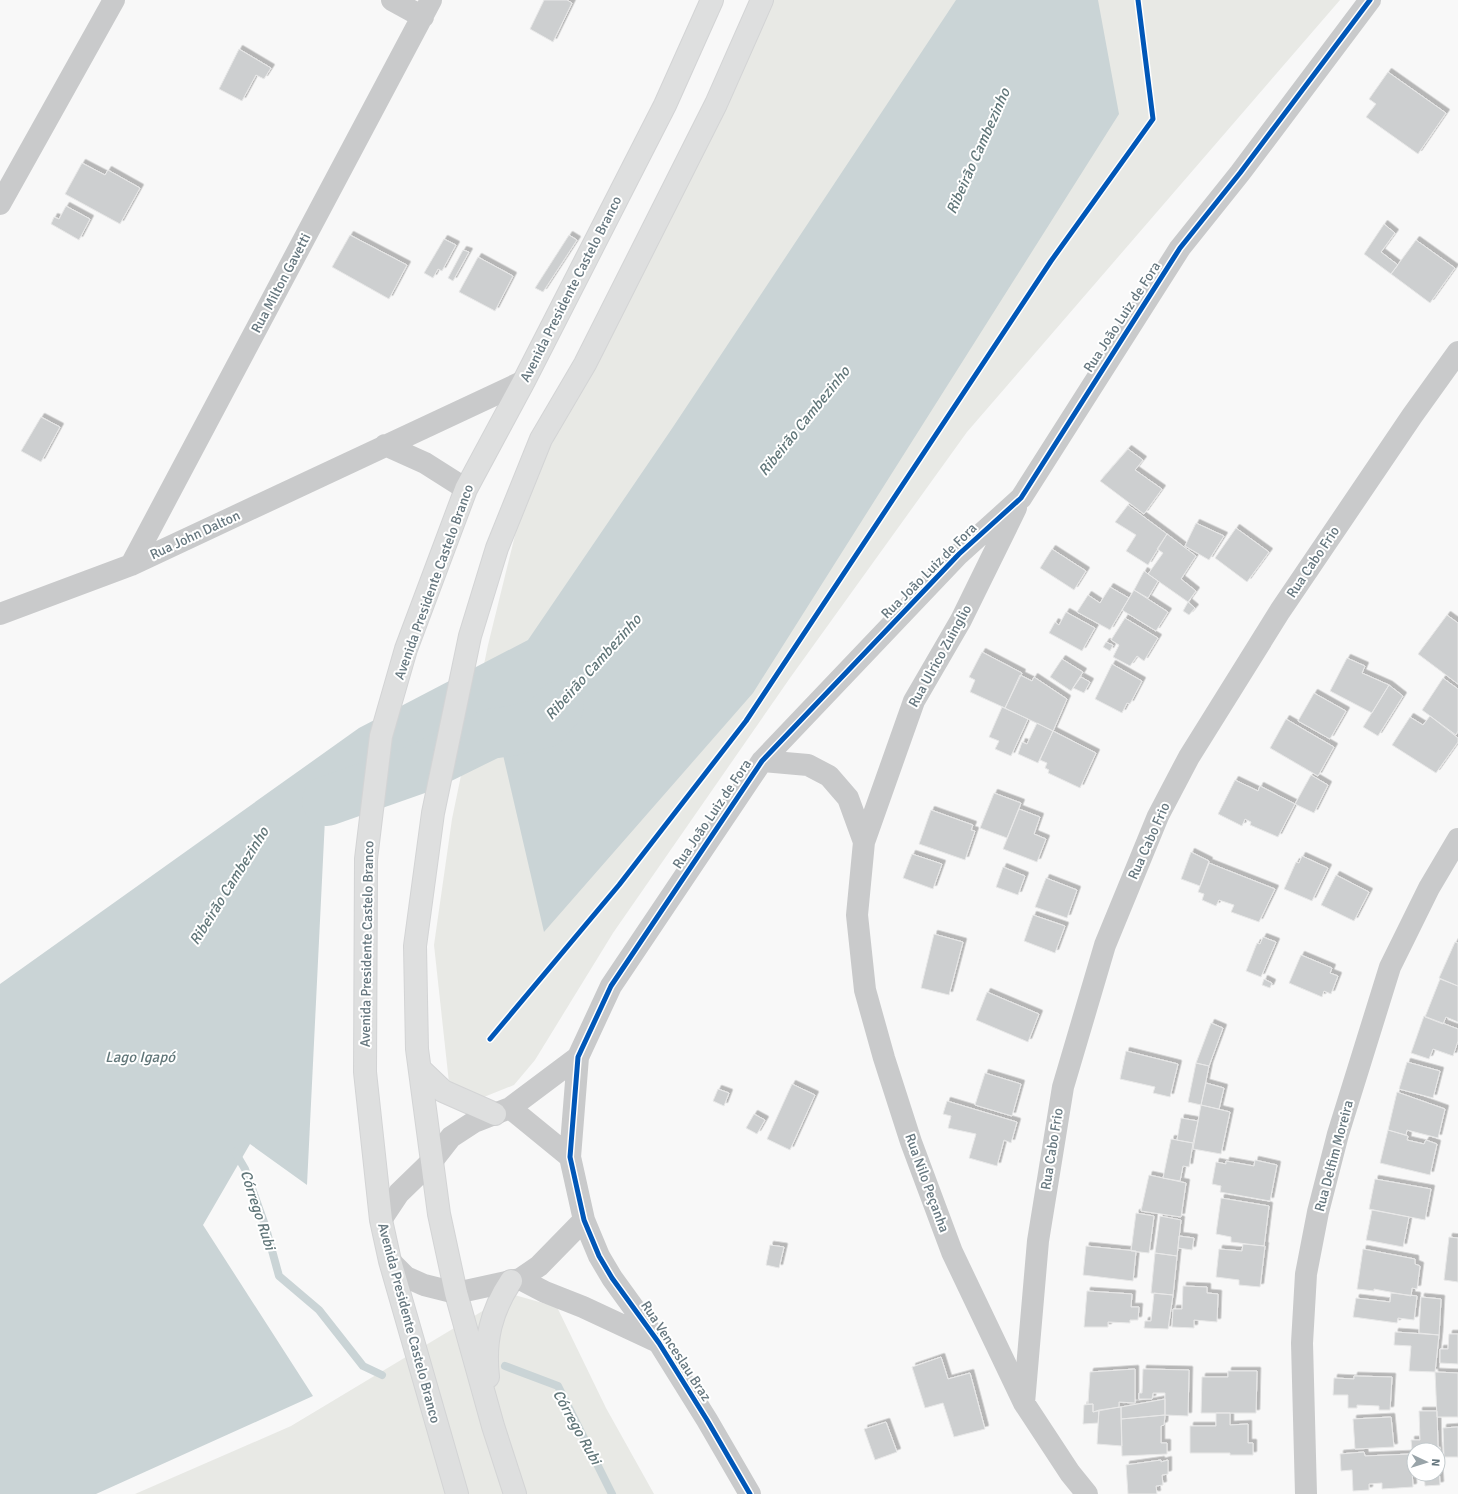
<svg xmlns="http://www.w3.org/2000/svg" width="1458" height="1494" font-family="Signika,sans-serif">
	<defs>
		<filter id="shadow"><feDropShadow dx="3.5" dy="-3.5" stdDeviation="0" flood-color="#0004"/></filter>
	</defs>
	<rect width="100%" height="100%" fill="#f8f8f8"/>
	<path fill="#e8e9e5" d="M 769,0 L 1340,0 L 967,432 L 790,678 L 613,933 L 535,1060 L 514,1085 L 479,1099 L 450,1092 L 434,945 L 452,819 L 488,645 L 518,523 L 549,449 L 723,107 Z
		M 511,1294 L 557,1307 L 606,1408 L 654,1494 L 135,1494 L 291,1426 Z"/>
	<path fill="#cad4d6" d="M 956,0 L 1098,0 L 1119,114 L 753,693 L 544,932 L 494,716 L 325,819 L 307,1185 L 250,1144 L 203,1225 L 313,1396 L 96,1494 L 0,1494 L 0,984 L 359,728 L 528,640 L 673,427 Z"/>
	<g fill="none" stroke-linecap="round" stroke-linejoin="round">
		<path stroke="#cad4d6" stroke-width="8" d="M 235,1152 L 245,1169 L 265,1225 L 279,1276 L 319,1310 L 363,1366 L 382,1375
			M 505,1366 L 558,1386 L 612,1494"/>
		<path stroke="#cad4d6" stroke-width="50" d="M 327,801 L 421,768 L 490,734 L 516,730 L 544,723 L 559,706"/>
	</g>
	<path fill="#cdcfd0" stroke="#e8e8e8" filter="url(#shadow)" d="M 544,0 L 567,0 L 572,3 L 553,42 L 530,29 Z
		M 239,49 L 271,68 L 264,79 L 256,75 L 242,101 L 219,89 Z
		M 1388,72 L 1446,113 L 1418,154 L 1366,117 L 1376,104 L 1369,99 Z
		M 82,163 L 105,175 L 108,170 L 140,188 L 120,224 L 65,194 Z
		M 66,206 L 90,219 L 79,240 L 51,224 L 54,217 L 59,219 Z
		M 1384,224 L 1395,233 L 1381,252 L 1398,265 L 1391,274 L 1364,254 Z
		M 350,235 L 407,265 L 389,299 L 332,267 Z
		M 569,235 L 577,240 L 543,292 L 535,288 Z
		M 444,239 L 456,245 L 442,271 L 438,269 L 433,278 L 424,273 Z
		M 1416,240 L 1455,268 L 1430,303 L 1391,274 Z
		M 463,250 L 469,252 L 453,281 L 448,278 Z
		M 478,257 L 513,276 L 495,311 L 459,292 Z
		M 41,417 L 60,427 L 41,462 L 21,451 Z
		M 1128,449 L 1143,460 L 1135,470 L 1162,489 L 1144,514 L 1100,481 Z
		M 1128,505 L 1167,534 L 1148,565 L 1126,551 L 1136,535 L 1115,522 Z
		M 1196,523 L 1224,536 L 1209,560 L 1185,546 Z
		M 1236,528 L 1269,552 L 1247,582 L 1215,558 Z
		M 1167,534 L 1196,556 L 1181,579 L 1196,591 L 1188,602 L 1148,574 L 1163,553 L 1157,549 Z
		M 1052,549 L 1086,571 L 1074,590 L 1040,568 Z
		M 1144,571 L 1158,581 L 1148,598 L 1134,590 Z
		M 1110,587 L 1129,598 L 1110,630 L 1077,612 L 1088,595 L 1100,603 Z
		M 1134,590 L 1168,612 L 1156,631 L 1122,610 Z
		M 1188,602 L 1195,608 L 1189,615 L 1183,611 Z
		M 1066,612 L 1095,628 L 1082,651 L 1049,633 L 1055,622 L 1059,625 Z
		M 1447,615 L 1458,623 L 1458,684 L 1418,654 Z
		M 1125,618 L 1158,638 L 1144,661 L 1137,656 L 1130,666 L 1113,657 L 1119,645 L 1111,640 Z
		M 1106,642 L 1113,645 L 1110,651 L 1103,647 Z
		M 982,652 L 1022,673 L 1005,708 L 970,692 L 975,680 L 969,677 Z
		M 1347,658 L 1365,666 L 1362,673 L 1389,685 L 1372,713 L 1330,691 Z
		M 1062,659 L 1083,672 L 1071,691 L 1050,677 Z
		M 1112,664 L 1142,681 L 1130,704 L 1127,703 L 1122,713 L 1095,699 Z
		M 1020,675 L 1032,681 L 1034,677 L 1067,699 L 1053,731 L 1005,708 Z
		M 1081,677 L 1090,682 L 1084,693 L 1073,688 Z
		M 1443,678 L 1458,689 L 1458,731 L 1456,735 L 1422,710 Z
		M 1389,685 L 1403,696 L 1378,736 L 1363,727 Z
		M 1314,693 L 1346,711 L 1330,739 L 1298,721 Z
		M 1002,707 L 1028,719 L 1011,756 L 995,749 L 999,741 L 989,737 Z
		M 1430,716 L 1458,738 L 1458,742 L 1436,773 L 1392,745 L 1410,717 L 1423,725 Z
		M 1286,719 L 1334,747 L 1318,776 L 1270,748 Z
		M 1037,723 L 1053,731 L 1038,763 L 1018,754 L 1022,742 L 1027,744 Z
		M 1053,731 L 1096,753 L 1080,788 L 1048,773 L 1049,770 L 1045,768 L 1047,763 L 1040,760 Z
		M 1311,775 L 1328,785 L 1314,813 L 1295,804 Z
		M 1235,780 L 1258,791 L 1260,786 L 1295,804 L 1278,837 L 1250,825 L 1251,822 L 1245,819 L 1242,826 L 1218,814 Z
		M 994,793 L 1021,803 L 1007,838 L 980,828 Z
		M 1019,809 L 1040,817 L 1034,834 L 1046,839 L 1037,862 L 1003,849 Z
		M 931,810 L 973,825 L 971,830 L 975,831 L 965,860 L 919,844 Z
		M 1191,852 L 1209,861 L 1200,886 L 1181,879 Z
		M 912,854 L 942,864 L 933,889 L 903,878 Z
		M 1302,856 L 1328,868 L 1312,901 L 1284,889 L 1296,862 L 1299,863 Z
		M 1209,863 L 1275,889 L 1259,922 L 1231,912 L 1234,905 L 1219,900 L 1216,906 L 1202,900 L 1204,894 L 1198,892 Z
		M 1003,867 L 1025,876 L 1018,895 L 996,887 Z
		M 1336,875 L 1369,892 L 1354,921 L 1321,905 Z
		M 1046,878 L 1077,890 L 1067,918 L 1035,907 Z
		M 1033,915 L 1065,926 L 1055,953 L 1024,941 Z
		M 934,934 L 963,942 L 949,995 L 921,988 Z
		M 1263,937 L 1276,942 L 1261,977 L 1246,971 L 1257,943 L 1260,944 Z
		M 1455,942 L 1458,943 L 1458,986 L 1439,978 Z
		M 1301,955 L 1332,968 L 1330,973 L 1338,976 L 1331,994 L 1324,991 L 1322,997 L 1289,983 Z
		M 1264,979 L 1272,983 L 1270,988 L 1262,985 Z
		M 1440,979 L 1458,986 L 1458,1022 L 1446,1017 L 1443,1024 L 1425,1017 Z
		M 987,992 L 1039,1014 L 1028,1042 L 976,1020 Z
		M 1424,1016 L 1458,1029 L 1458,1041 L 1453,1056 L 1433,1049 L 1429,1059 L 1411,1053 Z
		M 1211,1023 L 1223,1028 L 1209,1066 L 1196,1063 Z
		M 1126,1051 L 1178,1064 L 1170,1097 L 1153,1093 L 1155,1087 L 1120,1079 Z
		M 1407,1062 L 1440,1071 L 1433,1098 L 1399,1089 Z
		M 1196,1063 L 1209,1066 L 1201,1105 L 1188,1102 Z
		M 985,1073 L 1021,1084 L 1012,1116 L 975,1105 Z
		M 1206,1083 L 1224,1088 L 1219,1109 L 1201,1105 Z
		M 792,1084 L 815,1095 L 790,1150 L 767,1139 Z
		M 718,1089 L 729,1093 L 724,1106 L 713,1101 Z
		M 1397,1092 L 1445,1109 L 1438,1138 L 1407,1130 L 1406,1135 L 1388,1130 Z
		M 947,1101 L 1017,1122 L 1011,1143 L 1004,1140 L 997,1166 L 969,1158 L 976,1134 L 948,1128 L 951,1116 L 943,1114 Z
		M 1201,1105 L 1230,1112 L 1221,1154 L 1193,1149 Z
		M 754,1114 L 765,1120 L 757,1134 L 746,1128 Z
		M 1181,1118 L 1198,1121 L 1193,1143 L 1177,1140 Z
		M 1388,1130 L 1408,1136 L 1407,1140 L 1424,1144 L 1426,1140 L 1437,1144 L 1430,1175 L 1380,1163 Z
		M 1171,1139 L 1193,1143 L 1189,1167 L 1183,1166 L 1180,1181 L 1163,1178 Z
		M 1255,1160 L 1277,1165 L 1270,1201 L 1220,1192 L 1221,1186 L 1212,1184 L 1216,1162 L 1226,1164 L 1226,1161 L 1254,1166 Z
		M 1149,1175 L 1186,1183 L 1181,1217 L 1141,1211 Z
		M 1375,1179 L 1431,1189 L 1425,1220 L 1369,1209 Z
		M 1221,1198 L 1269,1206 L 1264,1246 L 1231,1242 L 1231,1237 L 1216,1234 Z
		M 1372,1210 L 1409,1217 L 1403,1247 L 1366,1240 Z
		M 1136,1213 L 1154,1216 L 1149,1253 L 1131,1251 Z
		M 1160,1216 L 1181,1220 L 1177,1256 L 1155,1253 Z
		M 1179,1236 L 1194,1238 L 1192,1250 L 1178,1248 Z
		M 1449,1237 L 1458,1238 L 1458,1282 L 1444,1280 Z
		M 1243,1244 L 1265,1246 L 1260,1287 L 1239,1285 L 1239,1280 L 1216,1277 L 1219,1249 L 1242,1251 Z
		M 770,1245 L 784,1247 L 779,1268 L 766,1265 Z
		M 1086,1246 L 1136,1251 L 1133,1281 L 1083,1275 Z
		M 1363,1249 L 1415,1259 L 1415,1264 L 1420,1266 L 1417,1289 L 1412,1288 L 1411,1296 L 1374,1289 L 1374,1291 L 1357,1289 Z
		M 1155,1253 L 1177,1256 L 1173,1295 L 1151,1293 Z
		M 1183,1286 L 1207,1287 L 1207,1293 L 1218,1294 L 1217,1322 L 1194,1320 L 1194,1328 L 1172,1327 L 1173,1309 L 1182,1309 Z
		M 1087,1291 L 1132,1294 L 1131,1307 L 1139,1307 L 1138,1320 L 1130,1320 L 1130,1323 L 1108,1322 L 1108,1327 L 1084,1327 Z
		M 1154,1293 L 1173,1295 L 1168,1329 L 1144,1328 L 1145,1321 L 1151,1321 Z
		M 1391,1293 L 1417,1296 L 1414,1320 L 1398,1318 L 1397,1323 L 1353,1317 L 1356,1298 L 1390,1302 Z
		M 1421,1297 L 1441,1299 L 1439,1335 L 1419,1333 Z
		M 1395,1332 L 1439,1335 L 1435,1372 L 1409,1371 L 1411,1346 L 1394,1345 Z
		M 1449,1334 L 1458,1334 L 1458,1364 L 1440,1363 L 1440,1349 L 1448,1349 Z
		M 941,1357 L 948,1379 L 970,1373 L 985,1429 L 954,1437 L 943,1403 L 925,1408 L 912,1367 Z
		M 1135,1369 L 1135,1403 L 1119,1402 L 1119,1407 L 1093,1412 L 1093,1404 L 1088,1404 L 1090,1372 Z
		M 1143,1369 L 1189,1370 L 1188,1416 L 1165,1415 L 1165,1393 L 1153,1393 L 1152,1399 L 1139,1399 L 1139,1393 L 1142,1393 Z
		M 1228,1371 L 1257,1371 L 1256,1413 L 1201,1413 L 1202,1377 L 1228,1377 Z
		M 1435,1372 L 1458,1373 L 1458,1417 L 1437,1417 Z
		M 1354,1376 L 1392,1377 L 1390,1410 L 1379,1410 L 1379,1406 L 1357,1405 L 1357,1408 L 1348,1408 L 1348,1395 L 1333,1395 L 1334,1378 L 1354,1379 Z
		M 1165,1399 L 1165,1415 L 1121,1419 L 1121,1407 Z
		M 1093,1404 L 1093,1412 L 1099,1410 L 1098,1423 L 1083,1424 L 1084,1405 Z
		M 1121,1407 L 1122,1446 L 1097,1444 L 1099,1410 Z
		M 1419,1411 L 1437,1411 L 1438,1448 L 1412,1450 L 1411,1440 L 1420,1440 Z
		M 1216,1413 L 1230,1413 L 1230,1425 L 1248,1424 L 1248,1443 L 1253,1443 L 1253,1455 L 1230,1455 L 1230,1453 L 1190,1453 L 1190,1426 L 1216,1426 Z
		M 1165,1415 L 1164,1425 L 1161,1426 L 1161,1443 L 1167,1443 L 1167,1454 L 1122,1456 L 1121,1419 Z
		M 1391,1417 L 1394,1447 L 1355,1449 L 1353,1419 Z
		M 886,1422 L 897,1452 L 875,1460 L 864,1429 Z
		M 1458,1427 L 1458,1457 L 1444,1457 L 1443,1428 Z
		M 1438,1448 L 1440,1485 L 1425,1486 L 1424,1474 L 1438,1474 L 1438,1450 L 1423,1449 Z
		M 1364,1452 L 1365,1456 L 1411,1454 L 1413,1487 L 1382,1489 L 1382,1483 L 1369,1484 L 1369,1490 L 1353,1491 L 1352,1470 L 1341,1471 L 1340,1454 Z
		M 1161,1460 L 1161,1462 L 1168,1460 L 1168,1474 L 1162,1475 L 1163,1485 L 1156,1486 L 1157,1494 L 1128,1494 L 1126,1465 Z"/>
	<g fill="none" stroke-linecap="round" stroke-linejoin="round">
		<defs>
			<path id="major" d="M 421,1070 L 443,1091 L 495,1114
				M 488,1377 C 484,1341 491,1311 511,1281
				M 457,1494 L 390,1261 L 381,1220 L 365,1072 L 366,859 L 381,736 L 406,649 L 466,489 L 524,381 L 665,105 L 712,0
				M 515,1494 L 493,1426 L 456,1293 L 439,1214 L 417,1049 L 415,946 L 433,813 L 470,636 L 497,548 L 541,439 L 585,364 L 716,104 L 762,0"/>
		</defs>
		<use href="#major" stroke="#d3d4d5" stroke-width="24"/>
		<path stroke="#c9cacb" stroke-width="22" d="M 392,0 L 423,17
			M 0,204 L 114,0
			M 385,445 L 425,463 L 466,489
			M 1016,508 L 961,620 L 914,701 L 864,842 L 857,915 L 865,990 L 884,1058 L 911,1142 L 952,1252 L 1024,1403 L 1070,1473 L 1087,1494
			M 131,565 L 431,0
			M 0,614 L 131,565 L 524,381
			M 762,761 L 808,765 L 829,776 L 848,798 L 864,842
			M 510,1108 L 570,1157
			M 381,1220 L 399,1193 L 433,1160 L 451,1137 L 474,1122 L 510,1108 L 578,1057
			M 390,1261 L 406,1277 L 424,1285 L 456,1293 L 520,1279 L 539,1266 L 584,1220
			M 520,1279 L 545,1292 L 583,1307 L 658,1342
			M 1024,1403 L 1038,1241 L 1063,1087 L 1105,945 L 1158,816 L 1189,757 L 1280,611 L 1412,416 L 1458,352
			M 750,1494 L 707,1420 L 659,1343 L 612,1278 L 599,1256 L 584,1220 L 570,1157 L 578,1057 L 611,986 L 762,761 L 959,554 L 1021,498 L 1180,248 L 1240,173 L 1370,0
			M 1306,1494 L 1302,1343 L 1306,1274 L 1318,1212 L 1338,1134 L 1390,967 L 1429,888 L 1458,839"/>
		<use href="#major" stroke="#dedfdf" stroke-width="22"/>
		<defs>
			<path id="cycleway" d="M 490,1039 L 619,885 L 746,721 L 1051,261 L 1153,119 L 1138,0
				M 750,1494 L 707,1420 L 659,1343 L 612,1278 L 599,1256 L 584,1220 L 570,1157 L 578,1057 L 611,986 L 762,761 L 959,554 L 1021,498 L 1180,248 L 1240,173 L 1370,0"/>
		</defs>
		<use href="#cycleway" stroke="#fff" stroke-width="8"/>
		<use href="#cycleway" stroke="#0057b8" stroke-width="5"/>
	</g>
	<g text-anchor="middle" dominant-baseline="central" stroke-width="4" stroke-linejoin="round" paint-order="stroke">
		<g font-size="14" fill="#66777f" stroke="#fff">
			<text transform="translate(281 283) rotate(-62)">Rua Milton Gavetti</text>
			<text transform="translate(571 289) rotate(-63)">Avenida Presidente Castelo Branco</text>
			<text transform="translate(1122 317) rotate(-57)">Rua João Luiz de Fora</text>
			<text transform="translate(195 535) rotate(-25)">Rua John Dalton</text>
			<text transform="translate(1313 562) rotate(-56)">Rua Cabo Frio</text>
			<text transform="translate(929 571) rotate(-45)">Rua João Luiz de Fora</text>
			<text transform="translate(434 582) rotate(-70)">Avenida Presidente Castelo Branco</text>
			<text transform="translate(940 656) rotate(-61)">Rua Ulrico Zuinglio</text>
			<text transform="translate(712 814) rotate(-56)">Rua João Luiz de Fora</text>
			<text transform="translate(1149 841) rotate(-66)">Rua Cabo Frio</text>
			<text transform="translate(367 944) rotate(-89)">Avenida Presidente Castelo Branco</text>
			<text transform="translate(1052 1149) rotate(-81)">Rua Cabo Frio</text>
			<text transform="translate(1334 1156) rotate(-75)">Rua Delfim Moreira</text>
			<text transform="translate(927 1183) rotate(70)">Rua Nilo Peçanha</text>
			<text transform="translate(409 1323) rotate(75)">Avenida Presidente Castelo Branco</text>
			<text transform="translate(676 1351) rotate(57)">Rua Venceslau Braz</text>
		</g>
		<g font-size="15" font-style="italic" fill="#617679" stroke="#fff">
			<text transform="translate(978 151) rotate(-66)">Ribeirão Cambezinho</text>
			<text transform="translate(804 421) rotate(-51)">Ribeirão Cambezinho</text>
			<text transform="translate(593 667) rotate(-48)">Ribeirão Cambezinho</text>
			<text transform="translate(229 886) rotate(-58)">Ribeirão Cambezinho</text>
			<text x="140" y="1057">Lago Igapó</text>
			<text transform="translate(258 1210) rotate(72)">Córrego Rubi</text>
			<text transform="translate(577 1427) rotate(61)">Córrego Rubi</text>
		</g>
	</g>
	<g transform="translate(1426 1462) rotate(94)"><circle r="19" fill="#ffffff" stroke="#c2c9cc"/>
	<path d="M0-3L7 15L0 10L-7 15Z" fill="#99a4a9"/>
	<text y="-6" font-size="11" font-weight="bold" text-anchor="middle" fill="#66777f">N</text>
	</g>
</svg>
